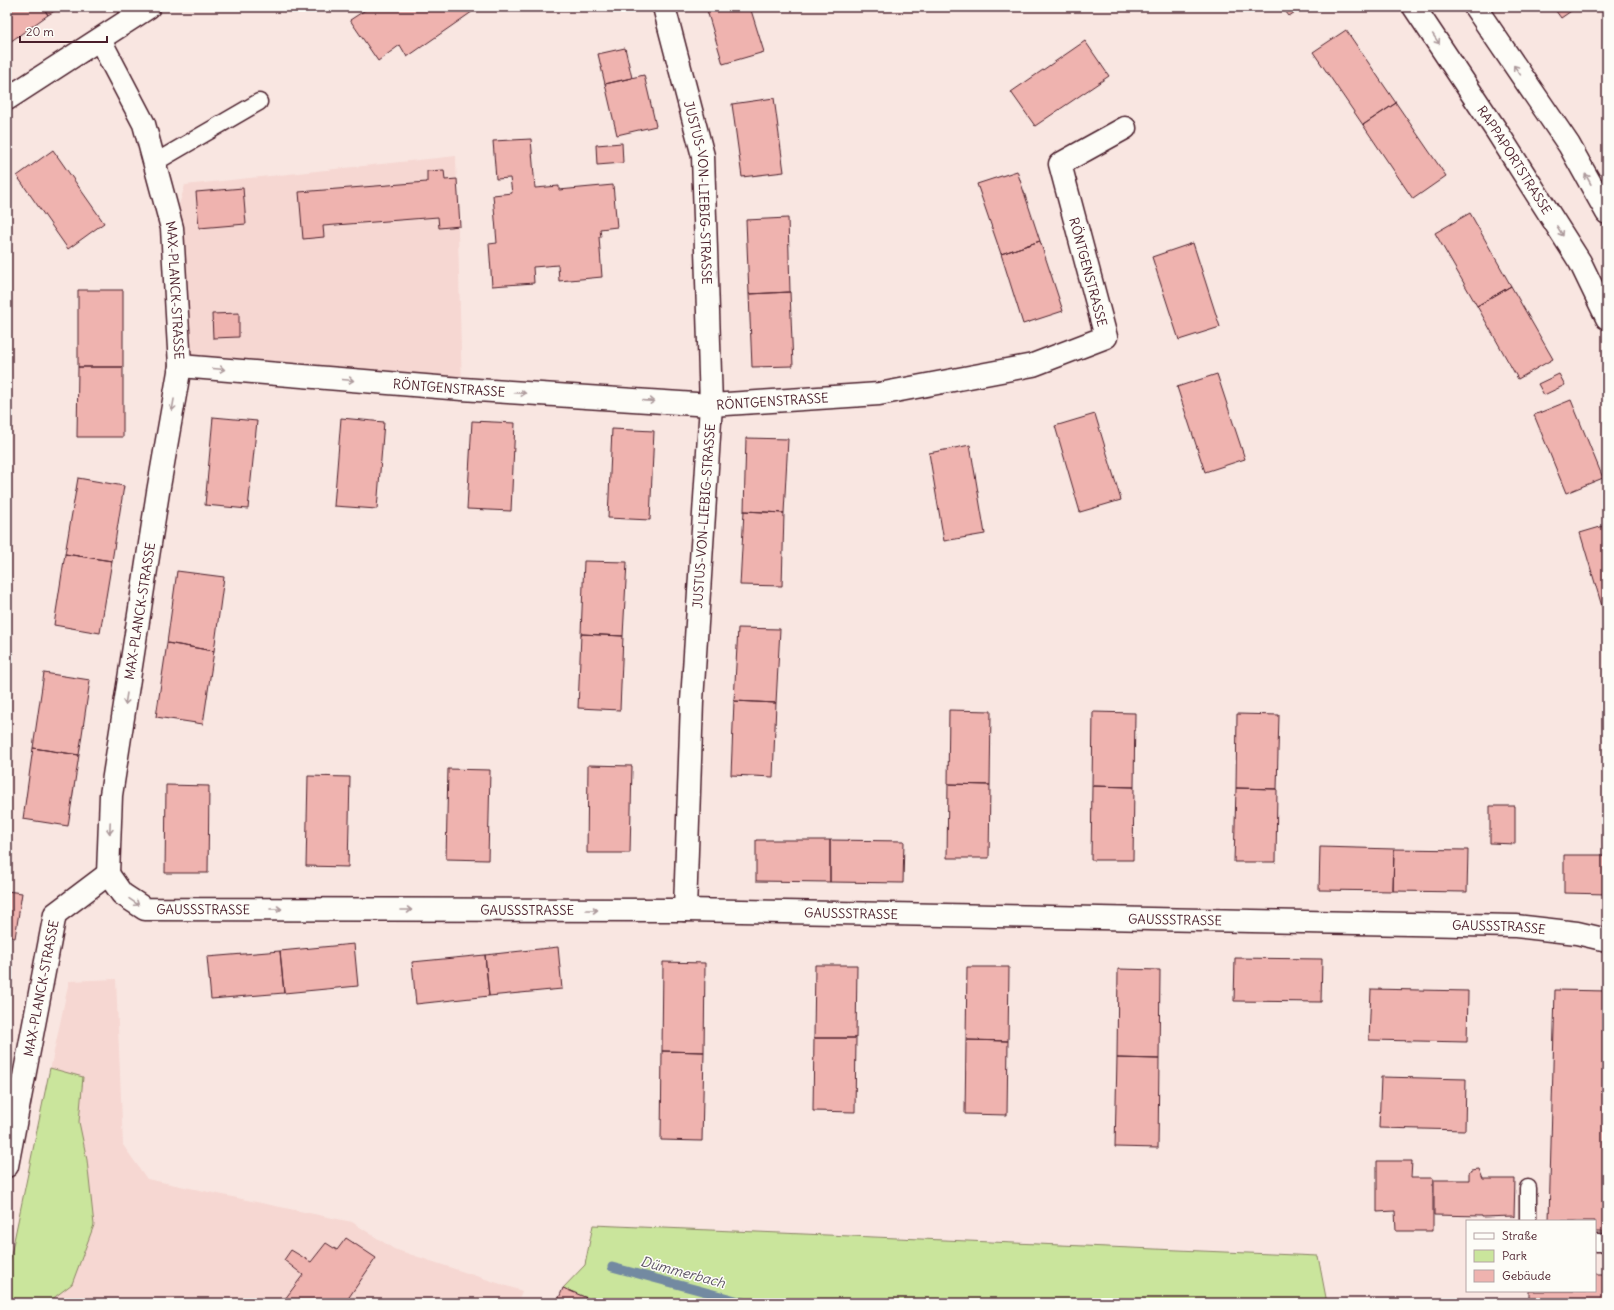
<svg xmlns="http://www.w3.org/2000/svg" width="1614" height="1310" font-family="Delius,sans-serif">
	<rect width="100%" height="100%" fill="#f9e6e1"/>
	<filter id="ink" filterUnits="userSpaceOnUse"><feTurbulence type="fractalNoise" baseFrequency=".025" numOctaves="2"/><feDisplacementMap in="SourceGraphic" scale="8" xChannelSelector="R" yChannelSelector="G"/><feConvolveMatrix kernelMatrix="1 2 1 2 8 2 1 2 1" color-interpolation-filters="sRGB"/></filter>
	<g filter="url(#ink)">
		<path fill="#f6d7d2" d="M 456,156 L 462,389 L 180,366 L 172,228 L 185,185 Z
			M 116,979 L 123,1145 L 147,1179 L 352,1222 L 394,1249 L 522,1291 L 517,1303 L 7,1303 L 7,1273 L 69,981 Z"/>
		<path fill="#cae59c" stroke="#8a8264" d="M 50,1068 L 83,1077 L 79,1122 L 87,1160 L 94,1225 L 72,1284 L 47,1303 L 7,1303 L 7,1274 Z
			M 593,1225 L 1318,1256 L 1327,1303 L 599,1303 L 563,1288 L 585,1265 Z"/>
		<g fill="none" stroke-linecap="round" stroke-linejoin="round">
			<path stroke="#738aa1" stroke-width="9" d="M 612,1267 L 747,1303"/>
		</g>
		<path fill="#efb3af" stroke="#4a1f2b" d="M 7,7 L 43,7 L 48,15 L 7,44 Z
			M 43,7 L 61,7 L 48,15 Z
			M 370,7 L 479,7 L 407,57 L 400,45 L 378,61 L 350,20 Z
			M 706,7 L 750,7 L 764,52 L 723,64 Z
			M 1282,7 L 1303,7 L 1289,16 Z
			M 1553,7 L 1577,7 L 1561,18 Z
			M 1346,30 L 1396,103 L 1363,125 L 1313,52 Z
			M 1085,41 L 1109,76 L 1035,126 L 1011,92 Z
			M 625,48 L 632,78 L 605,84 L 598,54 Z
			M 644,75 L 656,126 L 617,135 L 605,84 Z
			M 774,98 L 784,172 L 742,177 L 732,104 Z
			M 1396,103 L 1446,176 L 1413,199 L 1363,125 Z
			M 531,139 L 535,188 L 559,186 L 559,190 L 613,185 L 617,227 L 600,229 L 601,237 L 599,237 L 602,277 L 559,281 L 558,265 L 533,267 L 534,283 L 492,286 L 489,244 L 497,243 L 493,195 L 512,193 L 510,178 L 496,179 L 493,141 Z
			M 622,143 L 623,163 L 597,165 L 596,145 Z
			M 53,150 L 104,223 L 68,249 L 17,176 Z
			M 444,170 L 445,180 L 457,179 L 460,226 L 439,228 L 438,217 L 323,226 L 324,237 L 303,239 L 299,192 L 427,182 L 427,171 Z
			M 1017,171 L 1040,241 L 1001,254 L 977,184 Z
			M 243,188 L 246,224 L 199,228 L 196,192 Z
			M 1470,213 L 1511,286 L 1477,306 L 1435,233 Z
			M 788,218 L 790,292 L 749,294 L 746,220 Z
			M 1040,241 L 1063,311 L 1023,324 L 1001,254 Z
			M 1193,243 L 1220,327 L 1179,340 L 1152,257 Z
			M 1511,286 L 1553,359 L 1518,379 L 1477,306 Z
			M 78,290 L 123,290 L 123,367 L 78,367 Z
			M 790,292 L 793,366 L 752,367 L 749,294 Z
			M 239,313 L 239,337 L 213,338 L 212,314 Z
			M 78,367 L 123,367 L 123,437 L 77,437 Z
			M 1217,374 L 1245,459 L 1205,472 L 1177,387 Z
			M 1559,374 L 1565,385 L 1544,395 L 1538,384 Z
			M 1571,400 L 1603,478 L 1566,493 L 1534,415 Z
			M 1095,414 L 1121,500 L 1080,512 L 1055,426 Z
			M 213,417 L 257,421 L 248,509 L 205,505 Z
			M 341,418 L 384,422 L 377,509 L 334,506 Z
			M 472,421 L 515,423 L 511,511 L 467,509 Z
			M 612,429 L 654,431 L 650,520 L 608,518 Z
			M 746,438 L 788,439 L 784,513 L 744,511 Z
			M 970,445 L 985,534 L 944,541 L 929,453 Z
			M 78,478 L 124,486 L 112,561 L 65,554 Z
			M 744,511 L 784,513 L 782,586 L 740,585 Z
			M 1607,525 L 1607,612 L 1604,613 L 1580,533 Z
			M 65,554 L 112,561 L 100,633 L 54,625 Z
			M 584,561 L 627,562 L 623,636 L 581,634 Z
			M 177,571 L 224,577 L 214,651 L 167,643 Z
			M 738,628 L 780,629 L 776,703 L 734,701 Z
			M 581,634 L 623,636 L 620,710 L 578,708 Z
			M 167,643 L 214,651 L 203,724 L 156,717 Z
			M 44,673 L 90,680 L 79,755 L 33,748 Z
			M 734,701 L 776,703 L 773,777 L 731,775 Z
			M 949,710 L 991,711 L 990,785 L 948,784 Z
			M 1093,712 L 1135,713 L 1134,787 L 1092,786 Z
			M 1237,714 L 1279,715 L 1277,789 L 1236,788 Z
			M 33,748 L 79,755 L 68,826 L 23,819 Z
			M 588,765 L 632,766 L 630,853 L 587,853 Z
			M 448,769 L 490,770 L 488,860 L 446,859 Z
			M 308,776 L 350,777 L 348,867 L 306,866 Z
			M 948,784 L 990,785 L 989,858 L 947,858 Z
			M 166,785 L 209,786 L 208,873 L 165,873 Z
			M 1092,786 L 1134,787 L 1133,860 L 1091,860 Z
			M 1236,788 L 1277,789 L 1276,862 L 1234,862 Z
			M 1490,806 L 1515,806 L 1515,844 L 1490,843 Z
			M 756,840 L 830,840 L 830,882 L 756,881 Z
			M 830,840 L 904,841 L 903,883 L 830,882 Z
			M 1320,847 L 1394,849 L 1393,891 L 1319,890 Z
			M 1394,849 L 1468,850 L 1467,892 L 1393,891 Z
			M 1564,855 L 1607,855 L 1607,894 L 1564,893 Z
			M 7,891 L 22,893 L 15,938 L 7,936 Z
			M 354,944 L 358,986 L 284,993 L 280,951 Z
			M 558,947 L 562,989 L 489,996 L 485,955 Z
			M 280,951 L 284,993 L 211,999 L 207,957 Z
			M 485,955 L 489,996 L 416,1004 L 412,962 Z
			M 1235,958 L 1322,959 L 1321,1002 L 1234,1001 Z
			M 663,962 L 705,963 L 704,1052 L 662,1051 Z
			M 815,965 L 857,965 L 856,1038 L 814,1038 Z
			M 967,967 L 1009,967 L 1008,1041 L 966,1040 Z
			M 1118,969 L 1160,970 L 1159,1059 L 1117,1058 Z
			M 1371,989 L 1468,991 L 1467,1042 L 1369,1040 Z
			M 1555,990 L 1607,991 L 1607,1232 L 1595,1232 L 1595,1221 L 1549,1221 Z
			M 814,1038 L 856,1038 L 855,1112 L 813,1111 Z
			M 966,1040 L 1008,1041 L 1007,1115 L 965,1114 Z
			M 662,1051 L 704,1052 L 702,1141 L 661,1140 Z
			M 1117,1058 L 1159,1059 L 1158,1148 L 1115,1147 Z
			M 1381,1077 L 1466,1079 L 1465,1130 L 1379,1128 Z
			M 1377,1161 L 1412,1161 L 1411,1178 L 1433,1178 L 1433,1231 L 1396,1231 L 1395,1211 L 1377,1212 Z
			M 1479,1169 L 1483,1179 L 1515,1179 L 1514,1217 L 1513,1216 L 1482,1217 L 1482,1216 L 1434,1215 L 1434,1180 L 1469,1180 L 1469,1173 L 1471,1170 Z
			M 346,1238 L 376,1258 L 345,1303 L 282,1303 L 303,1275 L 284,1260 L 291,1250 L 311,1262 L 326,1243 L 337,1250 Z
			M 1607,1260 L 1607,1303 L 1529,1303 L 1529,1291 L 1595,1291 L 1595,1274 L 1607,1274 Z
			M 563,1288 L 599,1303 L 557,1303 Z"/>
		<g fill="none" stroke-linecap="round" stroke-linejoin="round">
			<defs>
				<path id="service" d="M 154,163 L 259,102
					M 1528,1221 L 1528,1188
					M 1595,1243 L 1607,1243"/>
				<g id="minor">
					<path id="s1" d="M 664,7 L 703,156 L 711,405 L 692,701 L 685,910"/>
					<path id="s2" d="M 100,40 L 144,124 L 172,228 L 180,366 L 158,492 L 111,795 L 108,874"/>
					<path d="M 7,99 L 149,7"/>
					<path id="s3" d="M 180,366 L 462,389 L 711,405 L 879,394 L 1033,365 L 1106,337 L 1060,164 L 1125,128"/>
					<path id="s4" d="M 108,874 L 122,894 L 145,909 L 685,910 L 1516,926 L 1577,933 L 1607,940"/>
					<path id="s5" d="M 7,1166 L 55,914 L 108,874"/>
				</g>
				<g id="primary">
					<path id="s6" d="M 1414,7 L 1496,130 L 1580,262 L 1607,318"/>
					<path d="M 1475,7 L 1569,145 L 1607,213"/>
				</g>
			</defs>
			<use href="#service" stroke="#4a1f2b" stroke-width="19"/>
			<use href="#minor" stroke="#4a1f2b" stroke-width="25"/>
			<use href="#primary" stroke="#4a1f2b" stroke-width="25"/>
			<use href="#service" stroke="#fdfcf7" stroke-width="16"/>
			<use href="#minor" stroke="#fdfcf7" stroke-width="22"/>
			<use href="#primary" stroke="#fdfcf7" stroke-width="22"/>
		</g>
		<defs><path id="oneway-shaft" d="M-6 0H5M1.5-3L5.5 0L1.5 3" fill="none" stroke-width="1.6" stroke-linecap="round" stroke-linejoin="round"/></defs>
		<g stroke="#ac999b">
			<use href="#oneway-shaft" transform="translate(1436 39) rotate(56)"/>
			<use href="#oneway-shaft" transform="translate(1517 70) rotate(-125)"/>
			<use href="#oneway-shaft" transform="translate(1588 179) rotate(-119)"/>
			<use href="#oneway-shaft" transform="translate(1560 231) rotate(58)"/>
			<use href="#oneway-shaft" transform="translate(219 369) rotate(5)"/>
			<use href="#oneway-shaft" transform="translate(348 380) rotate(5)"/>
			<use href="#oneway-shaft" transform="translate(520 393) rotate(4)"/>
			<use href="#oneway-shaft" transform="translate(649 401) rotate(4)"/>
			<use href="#oneway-shaft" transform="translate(173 405) rotate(100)"/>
			<use href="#oneway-shaft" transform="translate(126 699) rotate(99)"/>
			<use href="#oneway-shaft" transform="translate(110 828) rotate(92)"/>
			<use href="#oneway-shaft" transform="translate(134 902) rotate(34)"/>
			<use href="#oneway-shaft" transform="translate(276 909)"/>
			<use href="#oneway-shaft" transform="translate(406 910)"/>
			<use href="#oneway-shaft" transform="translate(592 910)"/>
		</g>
	</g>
	<g text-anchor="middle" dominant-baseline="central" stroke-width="3" stroke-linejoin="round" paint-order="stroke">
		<g font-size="13" fill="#4a1f2b" stroke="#fdfcf7">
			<text stroke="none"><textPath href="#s6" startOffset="183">RAPPAPORTSTRASSE</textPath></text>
			<text stroke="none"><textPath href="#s1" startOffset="190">JUSTUS-VON-LIEBIG-STRASSE</textPath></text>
			<text transform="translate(1088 272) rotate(75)">RÖNTGENSTRASSE</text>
			<text stroke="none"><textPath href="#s2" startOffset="265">MAX-PLANCK-STRASSE</textPath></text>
			<text stroke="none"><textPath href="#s3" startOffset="270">RÖNTGENSTRASSE</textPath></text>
			<text stroke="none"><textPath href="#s3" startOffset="594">RÖNTGENSTRASSE</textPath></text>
			<text transform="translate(704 516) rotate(-86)">JUSTUS-VON-LIEBIG-STRASSE</text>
			<text transform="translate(140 611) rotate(-81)">MAX-PLANCK-STRASSE</text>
			<text stroke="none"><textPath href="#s4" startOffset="110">GAUSSSTRASSE</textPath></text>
			<text stroke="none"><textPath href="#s4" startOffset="434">GAUSSSTRASSE</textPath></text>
			<text stroke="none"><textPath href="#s4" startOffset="758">GAUSSSTRASSE</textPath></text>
			<text stroke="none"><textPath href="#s4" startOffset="1082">GAUSSSTRASSE</textPath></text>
			<text stroke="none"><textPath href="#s4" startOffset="1406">GAUSSSTRASSE</textPath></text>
			<text stroke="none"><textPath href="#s5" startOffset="181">MAX-PLANCK-STRASSE</textPath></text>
		</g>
		<g font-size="14" font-style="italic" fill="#5e5566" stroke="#fdfcf7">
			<text transform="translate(683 1272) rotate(15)">Dümmerbach</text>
		</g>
	</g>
	<rect width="1614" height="1310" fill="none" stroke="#fdfcf7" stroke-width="24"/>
	<rect x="12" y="12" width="1590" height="1286" fill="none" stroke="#4a1f2b" stroke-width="1.5" filter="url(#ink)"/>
	<rect x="1466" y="1220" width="130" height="72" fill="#fdfcf7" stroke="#b5a4a5"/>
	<rect x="1474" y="1233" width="20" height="6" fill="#fdfcf7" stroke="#b5a4a5"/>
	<text x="1502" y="1240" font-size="12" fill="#4a1f2b">Straße</text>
	<rect x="1474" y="1250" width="20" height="12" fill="#cae59c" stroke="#b5a4a5"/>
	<text x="1502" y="1260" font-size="12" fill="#4a1f2b">Park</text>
	<rect x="1474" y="1270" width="20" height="12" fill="#efb3af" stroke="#b5a4a5"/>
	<text x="1502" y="1280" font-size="12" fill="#4a1f2b">Gebäude</text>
	<path d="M20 36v6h87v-6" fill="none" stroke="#4a1f2b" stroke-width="2"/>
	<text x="26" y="36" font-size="12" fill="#4a1f2b" stroke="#fdfcf7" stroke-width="3" paint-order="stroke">20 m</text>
</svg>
